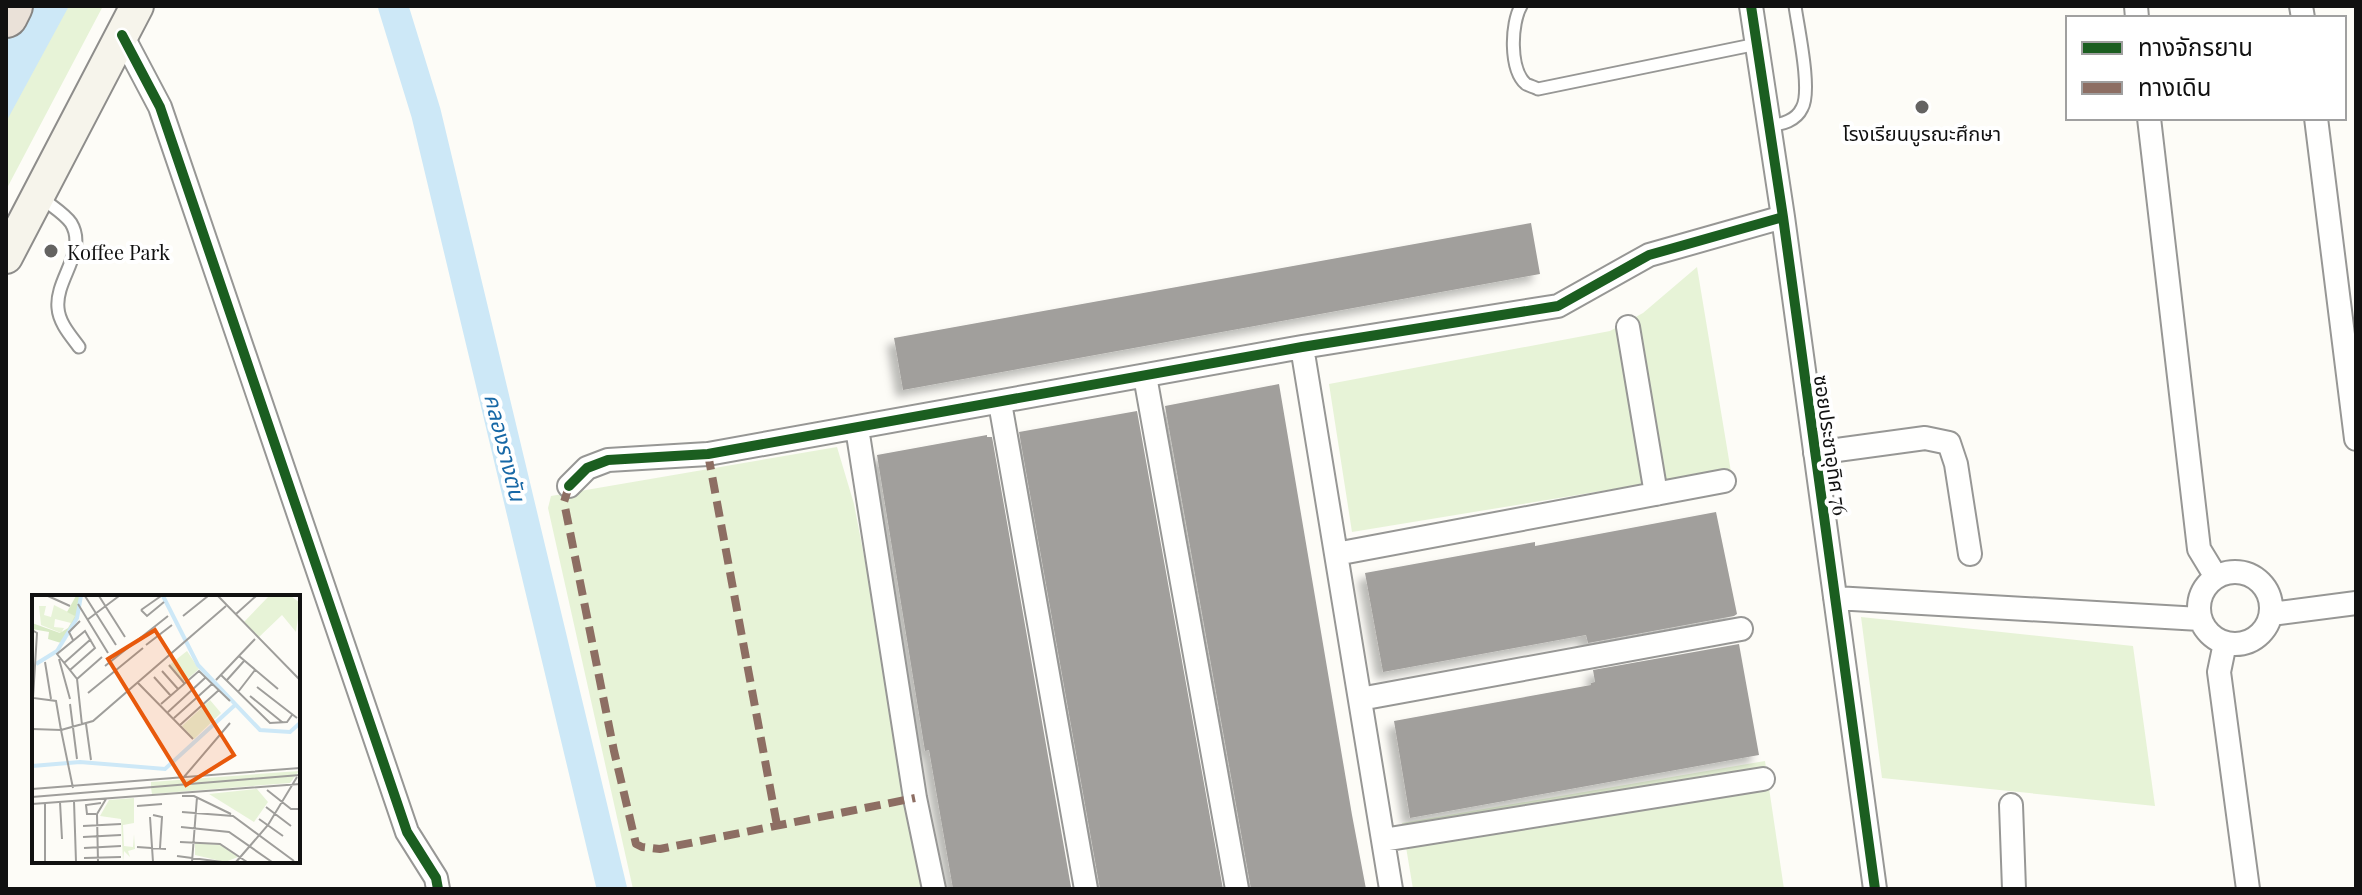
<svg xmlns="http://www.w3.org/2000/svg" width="2362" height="895" font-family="'Playfair Display','Noto Sans Thai',serif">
	<defs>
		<filter id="shadow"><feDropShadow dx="-7" dy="7" stdDeviation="4" flood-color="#0004"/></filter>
	</defs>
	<rect width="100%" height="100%" fill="#fdfcf7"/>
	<path fill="#e7f3d7" d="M 6,6 L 103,6 L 6,190 Z
		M 1697,267 L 1731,472 L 1632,486 L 1352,532 L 1329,384 L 1610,331 L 1643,313 Z
		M 837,447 L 854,504 L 928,889 L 633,889 L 548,508 L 551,496 Z
		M 1861,617 L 2133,646 L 2155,806 L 1882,778 Z
		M 1765,761 L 1784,889 L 1413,889 L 1402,823 Z"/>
	<path fill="#cde8f7" d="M 6,6 L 69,6 L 6,122 Z"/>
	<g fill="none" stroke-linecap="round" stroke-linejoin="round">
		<path stroke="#cde8f7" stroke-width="30" d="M 393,6 L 426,113 L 612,889"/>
	</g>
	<path fill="#a19f9c" filter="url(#shadow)" d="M 1531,223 L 1540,274 L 903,390 L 894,338 Z
		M 1279,384 L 1352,815 L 1366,889 L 1251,889 L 1165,406 Z
		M 1137,411 L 1223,889 L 1100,889 L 1019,432 Z
		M 987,435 L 987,437 L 992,437 L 1071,887 L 1061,889 L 953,889 L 929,750 L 925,751 L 877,455 Z
		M 1716,512 L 1737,614 L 1734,616 L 1588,643 L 1586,635 L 1383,672 L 1365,573 L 1535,542 L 1535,546 Z
		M 1739,644 L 1759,755 L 1410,818 L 1394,721 L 1591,685 L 1591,683 L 1595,682 L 1593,670 Z"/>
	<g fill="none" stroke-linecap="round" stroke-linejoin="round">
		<defs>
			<path id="service" d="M 1521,6 C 1511,23 1509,69 1526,84 C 1527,85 1537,88 1538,89 L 1757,44
				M 1770,126 C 1782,124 1796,121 1802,108 C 1812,91 1798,28 1795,6
				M 42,198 C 50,205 65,214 71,223 C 88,251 55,279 58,308 C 59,323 71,336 79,347"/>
			<path id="minor" d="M 1751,6 L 1783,217 L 1875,889
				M 2136,6 L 2137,18
				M 2301,6 L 2303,18
				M 122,35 L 160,107 L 407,832 L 436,878 L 438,889
				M 2149,118 L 2199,549 L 2216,577
				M 2316,118 L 2356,439
				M 1628,327 L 1656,494
				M 1302,347 L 1391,889
				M 1145,376 L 1237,889
				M 1000,403 L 1086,889
				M 857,428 L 915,798 L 934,889
				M 1815,453 L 1925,438 L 1949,443 L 1956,464 L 1970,554
				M 569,486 L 587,468 L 608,460 L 708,454 L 1302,347 L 1558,306 L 1649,255 L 1783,217
				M 1336,554 L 1724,481
				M2199 608a36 36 0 1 1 72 0a36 36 0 1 1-72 0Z
				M 1835,598 L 2200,619
				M 2271,614 L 2356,603
				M 2225,643 L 2219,672 L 2248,889
				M 1360,699 L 1741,629
				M 2011,805 L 2014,889
				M 1383,840 L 1763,779"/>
			<path id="secondary" d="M 6,257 L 137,6"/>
			<path id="motorway" d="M 6,16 L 11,6"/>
		</defs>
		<use href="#service" stroke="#979795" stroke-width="15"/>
		<use href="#minor" stroke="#979795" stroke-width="26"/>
		<use href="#secondary" stroke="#8e8d8b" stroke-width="36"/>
		<use href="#motorway" stroke="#858482" stroke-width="46"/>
		<use href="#service" stroke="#fffffe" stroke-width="11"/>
		<use href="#minor" stroke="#fffffe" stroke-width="22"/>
		<use href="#secondary" stroke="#f6f4eb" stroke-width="32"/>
		<use href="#motorway" stroke="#eae1d8" stroke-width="42"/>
		<path stroke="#8d6e63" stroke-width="8" stroke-dasharray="16 8" stroke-linecap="butt" d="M 708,454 L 777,825
			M 569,486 L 564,502 L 614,751 L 636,844 L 642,847 L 660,849 L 915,798"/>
		<defs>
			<path id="cycleway" d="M 1751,6 L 1783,217 L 1875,889
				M 122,35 L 160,107 L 407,832 L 436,878 L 438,889
				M 569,486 L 587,468 L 608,460 L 708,454 L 1302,347 L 1558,306 L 1649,255 L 1783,217"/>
		</defs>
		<use href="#cycleway" stroke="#fff" stroke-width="15"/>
		<use href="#cycleway" stroke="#1b5e20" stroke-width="10"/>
	</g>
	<g fill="#646362" stroke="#fff" stroke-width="3">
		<circle cx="1922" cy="107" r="8"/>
		<circle cx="51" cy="251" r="8"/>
	</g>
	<g text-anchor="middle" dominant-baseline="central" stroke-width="8" stroke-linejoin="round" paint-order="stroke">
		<g font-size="20" fill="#111" stroke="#fff">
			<text x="1922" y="132">โรงเรียนบูรณะศึกษา</text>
			<text x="67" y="251" text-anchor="start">Koffee Park</text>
		</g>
		<g font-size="20" fill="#111" stroke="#fff">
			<text transform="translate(1832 445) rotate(82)">ซอยประชาอุทิศ 76</text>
		</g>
		<g font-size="22" font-style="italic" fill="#1768a6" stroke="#fff">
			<text transform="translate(506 447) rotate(76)">คลองรางตัน</text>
		</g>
	</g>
	<g transform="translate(32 595)">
		<rect width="268" height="268" fill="#fdfcf7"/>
		<path d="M 237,1 L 259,1 L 268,8 L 264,37 L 250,20 L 226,43 L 212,27 ZM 22,10 L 44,21 L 39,28 L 23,24 L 22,32 L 32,33 L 29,38 L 9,30 L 7,11 L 14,11 L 12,20 L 19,22 ZM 155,56 L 167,74 L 151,88 L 136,71 ZM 178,105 L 189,118 L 162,144 L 150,131 ZM 267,176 L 258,188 L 120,199 L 119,193 L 119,187 ZM 225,194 L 236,207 L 222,227 L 177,199 ZM 102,203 L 102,228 L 91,230 L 92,251 L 101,252 L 102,239 L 103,254 L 96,256 L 98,262 L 92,256 L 91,267 L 89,224 L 68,221 L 77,205 ZM 163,248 L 189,250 L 206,262 L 193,267 L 163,260 Z" fill="#e7f3d7"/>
		<path d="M 44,1 L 48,1 L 44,22 L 29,48 L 16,44 L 17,37 L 0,34 L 0,28 L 28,38 L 36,33 L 43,21 L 35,17 Z" fill="#d8eac5"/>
		<path fill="none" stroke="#cde8f7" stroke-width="4" d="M 131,1 L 166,70 L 228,135 L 258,137 L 268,128M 4,69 L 25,56 L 45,23 L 49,1M 0,171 L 48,167 L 133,174 L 203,110"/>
		<path fill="none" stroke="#9f9e9b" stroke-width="2" d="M 16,1 L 38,11M 53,1 L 84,50M 67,1 L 93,42M 186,1 L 268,85M 46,9 L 76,58M 109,15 L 115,21 L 132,7M 109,15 L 129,1M 204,19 L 224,1M 151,21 L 176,1M 55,25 L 87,1M 0,35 L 5,38 L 1,103 L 24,106 L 29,135 L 0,134M 41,45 L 37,37 L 48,26M 114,50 L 140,30M 207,61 L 246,94M 27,64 L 38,104M 13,67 L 19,104M 32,68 L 59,44M 137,70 L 153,89M 73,71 L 136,21M 38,75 L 63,53 L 53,36 L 25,59 L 45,84 L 50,130M 130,76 L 146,94M 189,80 L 238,128 L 255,127 L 260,120M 122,82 L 139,101M 45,84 L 70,62M 184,85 L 223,44M 195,85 L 212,66M 106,88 L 161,144M 225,92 L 265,123M 206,97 L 223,75M 56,98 L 111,53M 218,101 L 250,127M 38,109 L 45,164M 129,109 L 167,76 L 198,106M 136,117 L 173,83M 142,123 L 180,89M 54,129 L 59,165M 148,130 L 187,95M 152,182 L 198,128M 41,193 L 29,135 L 61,126 L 194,11M 0,194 L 268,173M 235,195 L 259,214 L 268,214M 150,201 L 162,201 L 199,219M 0,202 L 268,180M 42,206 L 44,267M 28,207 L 30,244M 13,208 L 13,267M 0,209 L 268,189M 105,211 L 130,209M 234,212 L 259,231M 150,217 L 201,221 L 262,266M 64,219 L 55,219 L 54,210 L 69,208M 121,220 L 130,222 L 128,253M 118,222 L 121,267M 227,224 L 251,241M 51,231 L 89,229M 149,232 L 197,237 L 240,267M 51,242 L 89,240M 148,247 L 188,249 L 215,267M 105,252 L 134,254M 52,253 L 89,251M 145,261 L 190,267M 52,263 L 89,262M 66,267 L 65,219 L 74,204M 160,267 L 165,202M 204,267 L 236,230 L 265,182"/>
		<path fill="#e8590c" fill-opacity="0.15" stroke="#e8590c" stroke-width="4" d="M 123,35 L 202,160 L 154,190 L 76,64 Z"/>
		<rect width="268" height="268" fill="none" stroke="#111" stroke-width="4"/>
	</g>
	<rect width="2362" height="895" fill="none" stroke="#111111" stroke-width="16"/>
	<rect x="2066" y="16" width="280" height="104" fill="#ffffff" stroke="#a0a0a0" stroke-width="2"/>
	<rect x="2082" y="42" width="40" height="12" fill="#1b5e20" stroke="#a0a0a0" stroke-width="2"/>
	<text x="2138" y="56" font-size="24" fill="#111111">ทางจักรยาน</text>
	<rect x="2082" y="82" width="40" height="12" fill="#8d6e63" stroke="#a0a0a0" stroke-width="2"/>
	<text x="2138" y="96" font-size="24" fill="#111111">ทางเดิน</text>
</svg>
